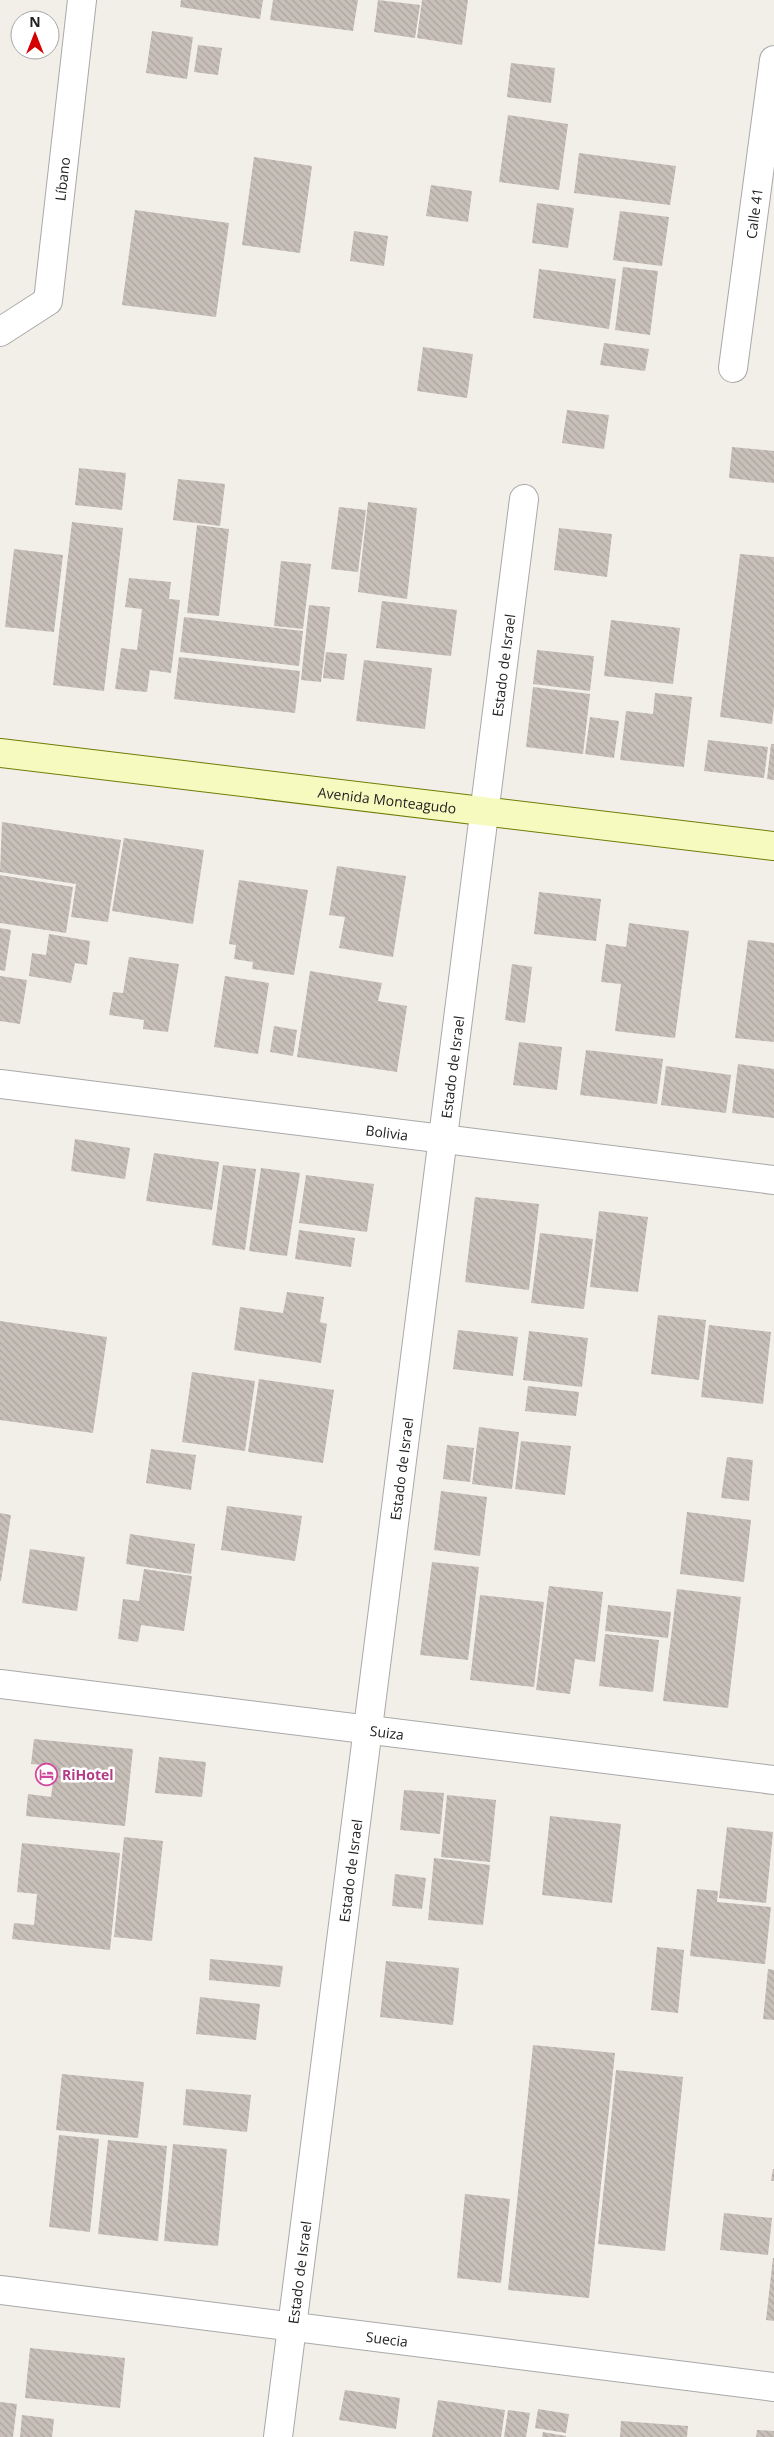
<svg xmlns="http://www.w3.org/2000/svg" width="774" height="2437" font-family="'Open Sans',sans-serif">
	<defs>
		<pattern id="building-back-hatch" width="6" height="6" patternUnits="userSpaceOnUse" patternTransform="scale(1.25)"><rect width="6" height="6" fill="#c7bfb8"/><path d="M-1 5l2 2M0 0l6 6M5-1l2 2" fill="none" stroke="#aba49e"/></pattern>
	</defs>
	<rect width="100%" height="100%" fill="#f2efe9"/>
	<path fill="url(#building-back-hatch)" d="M 181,0 L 263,0 L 260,19 L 180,7 Z
		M 273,0 L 358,0 L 353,31 L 270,20 Z
		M 378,0 L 420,5 L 415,38 L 374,32 Z
		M 422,0 L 468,0 L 462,45 L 417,38 Z
		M 152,31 L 193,37 L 187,79 L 146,73 Z
		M 198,45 L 222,48 L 218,75 L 194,72 Z
		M 511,63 L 555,68 L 551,103 L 507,97 Z
		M 508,115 L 568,124 L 559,190 L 499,182 Z
		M 579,153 L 676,166 L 670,205 L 574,193 Z
		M 254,157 L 312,166 L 300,253 L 242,245 Z
		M 431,185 L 472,191 L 468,222 L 426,216 Z
		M 537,203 L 574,208 L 568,248 L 532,243 Z
		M 135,210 L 229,223 L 216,317 L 122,305 Z
		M 620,211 L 669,217 L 662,266 L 613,260 Z
		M 354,231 L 388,236 L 384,266 L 350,261 Z
		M 623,267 L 658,271 L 650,335 L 615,330 Z
		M 539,269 L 616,279 L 609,329 L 533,318 Z
		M 604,343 L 649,349 L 645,371 L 600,365 Z
		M 423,347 L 473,354 L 467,398 L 417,391 Z
		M 567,410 L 609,415 L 604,449 L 562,443 Z
		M 732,447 L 774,451 L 774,483 L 729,478 Z
		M 79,468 L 126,473 L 122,510 L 75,505 Z
		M 178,479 L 225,484 L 220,526 L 173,520 Z
		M 368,502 L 417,508 L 407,599 L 358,592 Z
		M 339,507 L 366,510 L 358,572 L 331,569 Z
		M 72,522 L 123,528 L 104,691 L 53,685 Z
		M 197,525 L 229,529 L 219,616 L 187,613 Z
		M 559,528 L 612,534 L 607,577 L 554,570 Z
		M 14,549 L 63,555 L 54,632 L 5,627 Z
		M 740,554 L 774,557 L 774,707 L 772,724 L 720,717 Z
		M 281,561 L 311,564 L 303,629 L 274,626 Z
		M 129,578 L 171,582 L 169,599 L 180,600 L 171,673 L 150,670 L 147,692 L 115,689 L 121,648 L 137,650 L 142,609 L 125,607 Z
		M 382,601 L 457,610 L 451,656 L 376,648 Z
		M 309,605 L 330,607 L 321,682 L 301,680 Z
		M 184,617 L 303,631 L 299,666 L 180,652 Z
		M 611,620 L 680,628 L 673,684 L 604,676 Z
		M 537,650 L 594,656 L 590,691 L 533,684 Z
		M 326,652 L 347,654 L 344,680 L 323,678 Z
		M 179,657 L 300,671 L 295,713 L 174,699 Z
		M 364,660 L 432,668 L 425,729 L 356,721 Z
		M 533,687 L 590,694 L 583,754 L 526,747 Z
		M 655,693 L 692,697 L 684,767 L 620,760 L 626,711 L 653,714 Z
		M 590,717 L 619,721 L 614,758 L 585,754 Z
		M 708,740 L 768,747 L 764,778 L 704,771 Z
		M 771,744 L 774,744 L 774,780 L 767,779 Z
		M 2,822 L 121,840 L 108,922 L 71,917 L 76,884 L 0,872 Z
		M 124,838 L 204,850 L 193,924 L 112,911 Z
		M 337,866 L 406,876 L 393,957 L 339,948 L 345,917 L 329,915 Z
		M 0,875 L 73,887 L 66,933 L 0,923 Z
		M 239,880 L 308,890 L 294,975 L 252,969 L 253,962 L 234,959 L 236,945 L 229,944 Z
		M 539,892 L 601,899 L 596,941 L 534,934 Z
		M 629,923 L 689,931 L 675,1038 L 615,1031 L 621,984 L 601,982 L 606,944 L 626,947 Z
		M 0,928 L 11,930 L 5,971 L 0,970 Z
		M 49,934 L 90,941 L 87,965 L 75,963 L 71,983 L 29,976 L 32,953 L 46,955 Z
		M 748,940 L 774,943 L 774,1042 L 735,1038 Z
		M 129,957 L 179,964 L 168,1032 L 143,1029 L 144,1020 L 109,1015 L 113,992 L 123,993 Z
		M 512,964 L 532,967 L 525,1023 L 505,1020 Z
		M 310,971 L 382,983 L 378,1001 L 407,1006 L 397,1072 L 297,1057 Z
		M 0,976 L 27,980 L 20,1024 L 0,1021 Z
		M 225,976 L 269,983 L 258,1054 L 214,1047 Z
		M 274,1026 L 297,1030 L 293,1056 L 270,1052 Z
		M 519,1042 L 562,1047 L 557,1090 L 513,1085 Z
		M 586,1050 L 663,1059 L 657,1104 L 580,1095 Z
		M 738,1064 L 774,1069 L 774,1118 L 732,1113 Z
		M 666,1066 L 731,1075 L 726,1113 L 661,1105 Z
		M 75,1139 L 130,1148 L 125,1179 L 71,1171 Z
		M 154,1153 L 219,1162 L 212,1210 L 146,1201 Z
		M 223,1165 L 256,1169 L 245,1250 L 212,1245 Z
		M 261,1168 L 300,1173 L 287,1256 L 249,1251 Z
		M 306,1175 L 374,1184 L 367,1232 L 299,1223 Z
		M 475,1197 L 539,1204 L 529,1290 L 465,1282 Z
		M 599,1211 L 648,1217 L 638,1292 L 590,1287 Z
		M 299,1230 L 355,1238 L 351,1267 L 295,1259 Z
		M 540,1233 L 593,1239 L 584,1309 L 531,1303 Z
		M 287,1292 L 324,1297 L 320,1322 L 327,1324 L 321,1363 L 234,1350 L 240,1307 L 283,1313 Z
		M 658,1315 L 706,1320 L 699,1380 L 651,1374 Z
		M 0,1321 L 107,1337 L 93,1433 L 0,1420 Z
		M 709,1325 L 771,1332 L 763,1404 L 701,1397 Z
		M 458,1330 L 518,1337 L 513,1376 L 453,1369 Z
		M 529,1331 L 588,1338 L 582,1387 L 523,1380 Z
		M 192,1372 L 255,1381 L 245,1451 L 182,1442 Z
		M 259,1379 L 334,1390 L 323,1463 L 248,1452 Z
		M 528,1386 L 579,1392 L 576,1416 L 525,1411 Z
		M 479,1427 L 519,1432 L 512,1489 L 472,1484 Z
		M 521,1441 L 571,1446 L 565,1495 L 515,1489 Z
		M 447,1445 L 474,1448 L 470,1482 L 443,1479 Z
		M 151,1449 L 196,1455 L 191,1490 L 146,1483 Z
		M 727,1457 L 753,1460 L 749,1501 L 721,1498 Z
		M 441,1491 L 487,1497 L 480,1556 L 434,1550 Z
		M 227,1506 L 302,1516 L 295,1561 L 221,1550 Z
		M 687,1512 L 751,1520 L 744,1582 L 680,1574 Z
		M 0,1513 L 11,1515 L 1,1581 L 0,1581 Z
		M 130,1534 L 195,1544 L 191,1574 L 126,1564 Z
		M 30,1549 L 85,1557 L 77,1611 L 22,1603 Z
		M 432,1562 L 479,1567 L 468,1660 L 420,1655 Z
		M 144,1569 L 192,1576 L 184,1631 L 141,1625 L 138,1642 L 118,1639 L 123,1599 L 139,1601 Z
		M 549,1586 L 603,1592 L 595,1662 L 575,1659 L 570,1694 L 536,1690 Z
		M 677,1589 L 741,1597 L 728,1708 L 663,1701 Z
		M 480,1595 L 544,1602 L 534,1687 L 470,1680 Z
		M 608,1605 L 671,1612 L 668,1638 L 605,1631 Z
		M 605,1634 L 659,1640 L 653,1692 L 599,1686 Z
		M 34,1739 L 133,1749 L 125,1826 L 26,1816 L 28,1794 L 51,1797 L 55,1766 L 31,1764 Z
		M 159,1757 L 206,1762 L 202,1797 L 155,1793 Z
		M 404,1790 L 444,1793 L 440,1834 L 400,1830 Z
		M 447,1795 L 496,1800 L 490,1862 L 441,1857 Z
		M 550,1816 L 621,1824 L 612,1903 L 542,1895 Z
		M 727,1827 L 773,1832 L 766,1903 L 719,1898 Z
		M 124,1837 L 163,1841 L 152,1941 L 114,1937 Z
		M 22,1843 L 120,1853 L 110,1950 L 12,1939 L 14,1923 L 34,1925 L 37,1894 L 17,1892 Z
		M 434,1858 L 490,1865 L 483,1925 L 428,1920 Z
		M 395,1874 L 426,1878 L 422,1909 L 392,1906 Z
		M 697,1889 L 718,1891 L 717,1902 L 771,1907 L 765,1964 L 690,1956 Z
		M 657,1947 L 684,1950 L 678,2013 L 651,2010 Z
		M 210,1959 L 283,1966 L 280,1987 L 209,1980 Z
		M 386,1961 L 459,1968 L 453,2025 L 380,2017 Z
		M 768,1969 L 774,1970 L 774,2020 L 763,2019 Z
		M 200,1997 L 260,2004 L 256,2040 L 196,2034 Z
		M 533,2045 L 615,2053 L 589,2298 L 508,2290 Z
		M 616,2070 L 683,2077 L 665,2251 L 598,2244 Z
		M 62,2074 L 144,2082 L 138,2138 L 56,2130 Z
		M 186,2089 L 251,2095 L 247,2132 L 183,2125 Z
		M 59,2135 L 99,2139 L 90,2232 L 49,2227 Z
		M 108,2140 L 167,2146 L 158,2241 L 98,2234 Z
		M 173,2144 L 227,2149 L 218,2246 L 164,2241 Z
		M 773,2169 L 774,2169 L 774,2181 L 771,2181 Z
		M 465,2194 L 510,2199 L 501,2283 L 457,2278 Z
		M 724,2213 L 772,2218 L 768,2255 L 720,2250 Z
		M 773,2258 L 774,2258 L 774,2321 L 766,2320 Z
		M 30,2348 L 125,2358 L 120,2408 L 25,2398 Z
		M 345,2390 L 400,2398 L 396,2429 L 339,2420 Z
		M 438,2400 L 505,2410 L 501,2437 L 432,2437 Z
		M 0,2402 L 17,2404 L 13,2437 L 0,2437 Z
		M 538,2409 L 569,2414 L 566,2433 L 535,2428 Z
		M 508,2410 L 530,2413 L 526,2437 L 504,2437 Z
		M 22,2415 L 54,2419 L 52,2437 L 20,2437 Z
		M 621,2421 L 688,2426 L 687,2437 L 620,2437 Z
		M 757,2430 L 774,2431 L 774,2437 L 756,2437 Z
		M 543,2432 L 566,2436 L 566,2437 L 542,2437 Z"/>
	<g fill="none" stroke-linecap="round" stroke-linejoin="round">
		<defs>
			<g id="street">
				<path id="s1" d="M 0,332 L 48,301 L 82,0"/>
				<path id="s2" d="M 733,368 L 774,60"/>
				<path id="s3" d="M 0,1084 L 774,1180"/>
				<path id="s4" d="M 0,1684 L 774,1780"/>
				<path id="s5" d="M 0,2290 L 774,2387"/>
				<path id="s6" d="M 278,2437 L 524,499"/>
			</g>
			<g id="secondary">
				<path id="s7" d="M 0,753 L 774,846"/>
			</g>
		</defs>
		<use href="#street" stroke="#a9a9a9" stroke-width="30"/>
		<use href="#secondary" stroke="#707d05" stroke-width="30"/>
		<use href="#street" stroke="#fff" stroke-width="28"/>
		<use href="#secondary" stroke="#f7fabf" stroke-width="28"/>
	</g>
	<defs>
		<symbol id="hotel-ring" viewBox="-11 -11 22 22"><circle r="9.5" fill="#fff" stroke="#d1479c" stroke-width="1.5"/><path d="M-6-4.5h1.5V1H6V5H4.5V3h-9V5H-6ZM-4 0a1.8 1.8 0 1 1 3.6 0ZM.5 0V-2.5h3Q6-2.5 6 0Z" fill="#d1479c"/></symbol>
	</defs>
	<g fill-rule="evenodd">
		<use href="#hotel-ring" x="34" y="1762" width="25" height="25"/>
	</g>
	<g text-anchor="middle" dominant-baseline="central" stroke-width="5" stroke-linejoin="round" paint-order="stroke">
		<g font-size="14" fill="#222" stroke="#fff">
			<text stroke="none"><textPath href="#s1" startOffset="180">Líbano</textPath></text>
			<text stroke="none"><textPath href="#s2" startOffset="156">Calle 41</textPath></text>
			<text stroke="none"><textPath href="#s6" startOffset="1786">Estado de Israel</textPath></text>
			<text stroke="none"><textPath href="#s7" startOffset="390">Avenida Monteagudo</textPath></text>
			<text stroke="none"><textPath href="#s6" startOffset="1381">Estado de Israel</textPath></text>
			<text stroke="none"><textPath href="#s3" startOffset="390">Bolivia</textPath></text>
			<text stroke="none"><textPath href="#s6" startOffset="976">Estado de Israel</textPath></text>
			<text stroke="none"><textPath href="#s4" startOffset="390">Suiza</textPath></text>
			<text stroke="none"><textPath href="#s6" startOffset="571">Estado de Israel</textPath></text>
			<text stroke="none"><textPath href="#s6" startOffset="166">Estado de Israel</textPath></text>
			<text stroke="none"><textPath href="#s5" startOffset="390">Suecia</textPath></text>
		</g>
		<g font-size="14" font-weight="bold" fill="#b23c85" stroke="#fff" text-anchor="start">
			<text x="62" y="1774">RiHotel</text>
		</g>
	</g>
	<g transform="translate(35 35)"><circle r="24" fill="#ffffff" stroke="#a7a7a7"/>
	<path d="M0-4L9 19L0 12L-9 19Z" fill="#d40000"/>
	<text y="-8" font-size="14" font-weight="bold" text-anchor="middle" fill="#222222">N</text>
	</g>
</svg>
